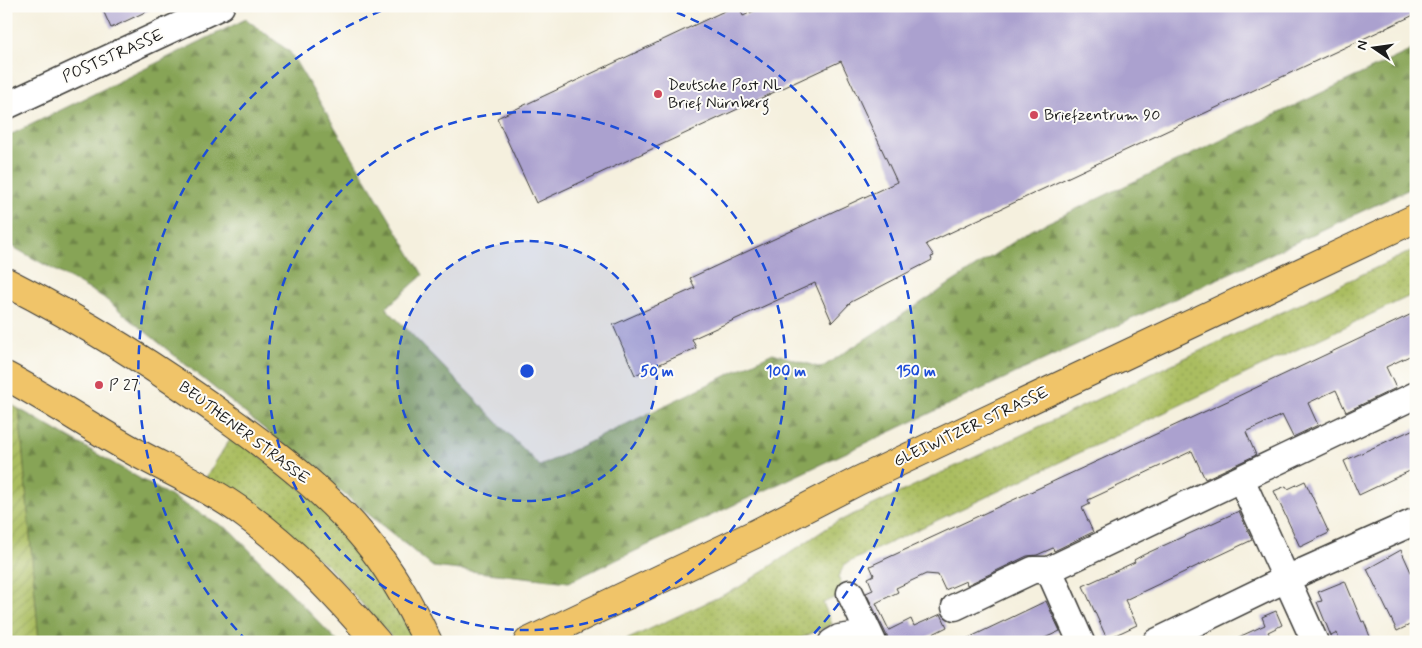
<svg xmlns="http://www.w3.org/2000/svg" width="1422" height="648" font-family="Mynerve,sans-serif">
	<defs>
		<pattern id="grass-dots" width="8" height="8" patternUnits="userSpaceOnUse" patternTransform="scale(1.25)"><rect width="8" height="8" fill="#aabd61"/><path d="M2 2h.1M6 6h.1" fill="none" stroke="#92a254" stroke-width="1.8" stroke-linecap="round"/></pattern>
		<pattern id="forest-firs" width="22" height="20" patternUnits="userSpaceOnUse" patternTransform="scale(1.25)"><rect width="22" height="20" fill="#87a457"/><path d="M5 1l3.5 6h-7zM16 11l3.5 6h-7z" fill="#6e8547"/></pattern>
		<pattern id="garden-furrows" width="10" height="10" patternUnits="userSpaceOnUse" patternTransform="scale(1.25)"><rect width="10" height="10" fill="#aabd61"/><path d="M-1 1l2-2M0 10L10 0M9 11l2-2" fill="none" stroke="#92a254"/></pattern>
	</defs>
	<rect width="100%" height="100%" fill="#fdfcf7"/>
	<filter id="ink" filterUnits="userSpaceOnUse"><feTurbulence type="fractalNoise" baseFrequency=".02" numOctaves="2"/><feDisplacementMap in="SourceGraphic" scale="10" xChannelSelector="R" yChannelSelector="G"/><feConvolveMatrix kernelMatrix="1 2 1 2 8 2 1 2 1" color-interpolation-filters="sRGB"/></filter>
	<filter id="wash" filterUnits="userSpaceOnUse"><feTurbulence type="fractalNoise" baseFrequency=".0096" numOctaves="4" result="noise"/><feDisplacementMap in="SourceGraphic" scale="20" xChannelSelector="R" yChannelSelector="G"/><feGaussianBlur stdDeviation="1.12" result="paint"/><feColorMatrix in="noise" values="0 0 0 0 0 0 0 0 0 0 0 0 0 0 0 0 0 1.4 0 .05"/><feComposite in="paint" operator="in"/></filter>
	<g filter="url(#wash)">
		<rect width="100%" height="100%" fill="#f5f0de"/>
		<path fill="url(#grass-dots)" stroke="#636c3e" d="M 1416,249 L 1416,293 L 845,564 L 838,577 L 845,593 L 823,603 L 832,624 L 792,642 L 622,642 L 738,588 L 833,524 Z
			M 233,434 L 310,496 L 357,543 L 418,642 L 396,642 L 328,566 L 284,533 L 205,479 Z"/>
		<path fill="url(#forest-firs)" stroke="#52603a" d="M 246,19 L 290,52 L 423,275 L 386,308 L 540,466 L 773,353 L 821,368 L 1032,230 L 1416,48 L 1416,186 L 569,582 L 433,567 L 103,297 L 13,247 L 6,211 L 6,137 Z
			M 19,409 L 231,531 L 338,642 L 39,642 Z"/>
		<path fill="url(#garden-furrows)" stroke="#636c3e" d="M 6,402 L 19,409 L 39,642 L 6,642 Z"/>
		<g id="blocks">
			<path fill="#aba1cf" d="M 101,6 L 158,6 L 111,28 Z
				M 735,6 L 739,6 L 743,16 L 765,6 L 1416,6 L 1416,14 L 926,244 L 934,256 L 931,257 L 932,260 L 851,302 L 832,322 L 815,283 L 692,339 L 696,348 L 635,375 L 613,325 L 695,288 L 690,278 L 897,182 L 841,61 L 536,203 L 497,118 Z
				M 1416,312 L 1416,353 L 1386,367 L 1396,388 L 1346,412 L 1336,390 L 1308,403 L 1318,425 L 1293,437 L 1282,415 L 1246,432 L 1256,455 L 1205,479 L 1192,451 L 1101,494 L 1088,500 L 1090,504 L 1082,508 L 1093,532 L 1054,551 L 1053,548 L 1037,555 L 1027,556 L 967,585 L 966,581 L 945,590 L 938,575 L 926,574 L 896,588 L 898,592 L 876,603 L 889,630 L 911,619 L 914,626 L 941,614 L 947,627 L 917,642 L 888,642 L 887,636 L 866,593 L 873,590 L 868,578 L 874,575 L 870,566 L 1232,399 Z
				M 1416,428 L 1416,468 L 1359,495 L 1344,461 Z
				M 1305,481 L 1329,533 L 1300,547 L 1274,491 L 1286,486 L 1288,489 Z
				M 1239,511 L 1252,540 L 1125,600 L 1137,625 L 1107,639 L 1083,586 L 1135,562 L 1134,560 L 1143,555 Z
				M 1401,550 L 1416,583 L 1416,622 L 1397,631 L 1367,569 Z
				M 1345,581 L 1362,622 L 1364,621 L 1372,642 L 1340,642 L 1337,633 L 1331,636 L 1317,602 L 1322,601 L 1318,592 Z
				M 1046,601 L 1060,631 L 1036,642 L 960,642 Z
				M 1276,611 L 1282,625 L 1268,632 L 1273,642 L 1228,642 L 1265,625 L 1262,617 Z"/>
		</g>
	</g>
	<g filter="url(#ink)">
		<use href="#blocks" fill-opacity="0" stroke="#3d3c39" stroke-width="1"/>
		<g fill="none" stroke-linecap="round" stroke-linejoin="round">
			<defs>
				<path id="minor" d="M 6,106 L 221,6
					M 1241,479 L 1315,642
					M 850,593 L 873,642
					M 955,607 L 1033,570 L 1049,570
					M 832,642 L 839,638 L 869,634
					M 1081,642 L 1049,570 L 1416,395
					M 1156,642 L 1286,579 L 1416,521"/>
				<path id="major" d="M 6,282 C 87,323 164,372 238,426 C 283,459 329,495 365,539 C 391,570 410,605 428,642
					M 6,376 C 51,400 93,429 137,453 C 174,473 213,490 246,515 C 295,551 337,596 377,642
					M 528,642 L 755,534 L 858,481 L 1416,218"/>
			</defs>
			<use href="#minor" stroke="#3d3c39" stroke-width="29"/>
			<use href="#major" stroke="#3d3c39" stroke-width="30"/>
			<use href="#minor" stroke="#fff" stroke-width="26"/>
			<use href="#major" stroke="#f0c469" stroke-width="28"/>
		</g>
	</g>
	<circle cx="527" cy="371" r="130" fill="#1d4ed8" fill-opacity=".12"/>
	<g fill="none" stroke="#1d4ed8" stroke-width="2.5" stroke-dasharray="9 6">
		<circle cx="527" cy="371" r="130"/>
		<circle cx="527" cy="371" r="259"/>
		<path d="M247 641A389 389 0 0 1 391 7M663 7A389 389 0 0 1 807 641"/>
	</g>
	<g fill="#d1495b" stroke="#fdfcf7" stroke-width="2">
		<circle cx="658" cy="94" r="5"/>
		<circle cx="1034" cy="115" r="5"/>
		<circle cx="99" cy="385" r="5"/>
	</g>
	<g text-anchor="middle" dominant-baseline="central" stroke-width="4" stroke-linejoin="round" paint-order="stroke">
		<g font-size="16" fill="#1c1c1c" stroke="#fdfcf7">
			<text transform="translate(113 56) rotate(-24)">POSTSTRASSE</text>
			<text transform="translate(971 427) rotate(-25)">GLEIWITZER STRASSE</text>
			<text transform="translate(244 433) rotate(37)">BEUTHENER STRASSE</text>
		</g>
		<g font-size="16" fill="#1c1c1c" stroke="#fdfcf7" text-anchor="start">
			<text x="668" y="85">Deutsche Post NL<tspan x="668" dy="18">Brief Nürnberg</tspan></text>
			<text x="1044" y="115">Briefzentrum 90</text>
			<text x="109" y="385">P 27</text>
		</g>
	</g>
	<circle cx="527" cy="371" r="8" fill="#1d4ed8" stroke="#fdfcf7" stroke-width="2.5"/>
	<g font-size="15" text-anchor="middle" font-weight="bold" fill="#1d4ed8" stroke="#fdfcf7" stroke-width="4" stroke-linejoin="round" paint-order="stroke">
		<text x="657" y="376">50 m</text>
		<text x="786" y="376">100 m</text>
		<text x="916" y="376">150 m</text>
	</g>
	<rect width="1422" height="648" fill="none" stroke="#fdfcf7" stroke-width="25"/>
	<g transform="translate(1374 48) rotate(283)" stroke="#fdfcf7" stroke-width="4" paint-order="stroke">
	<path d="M0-4L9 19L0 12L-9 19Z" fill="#1c1c1c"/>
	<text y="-8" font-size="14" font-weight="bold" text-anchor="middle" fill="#1c1c1c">N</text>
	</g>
</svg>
